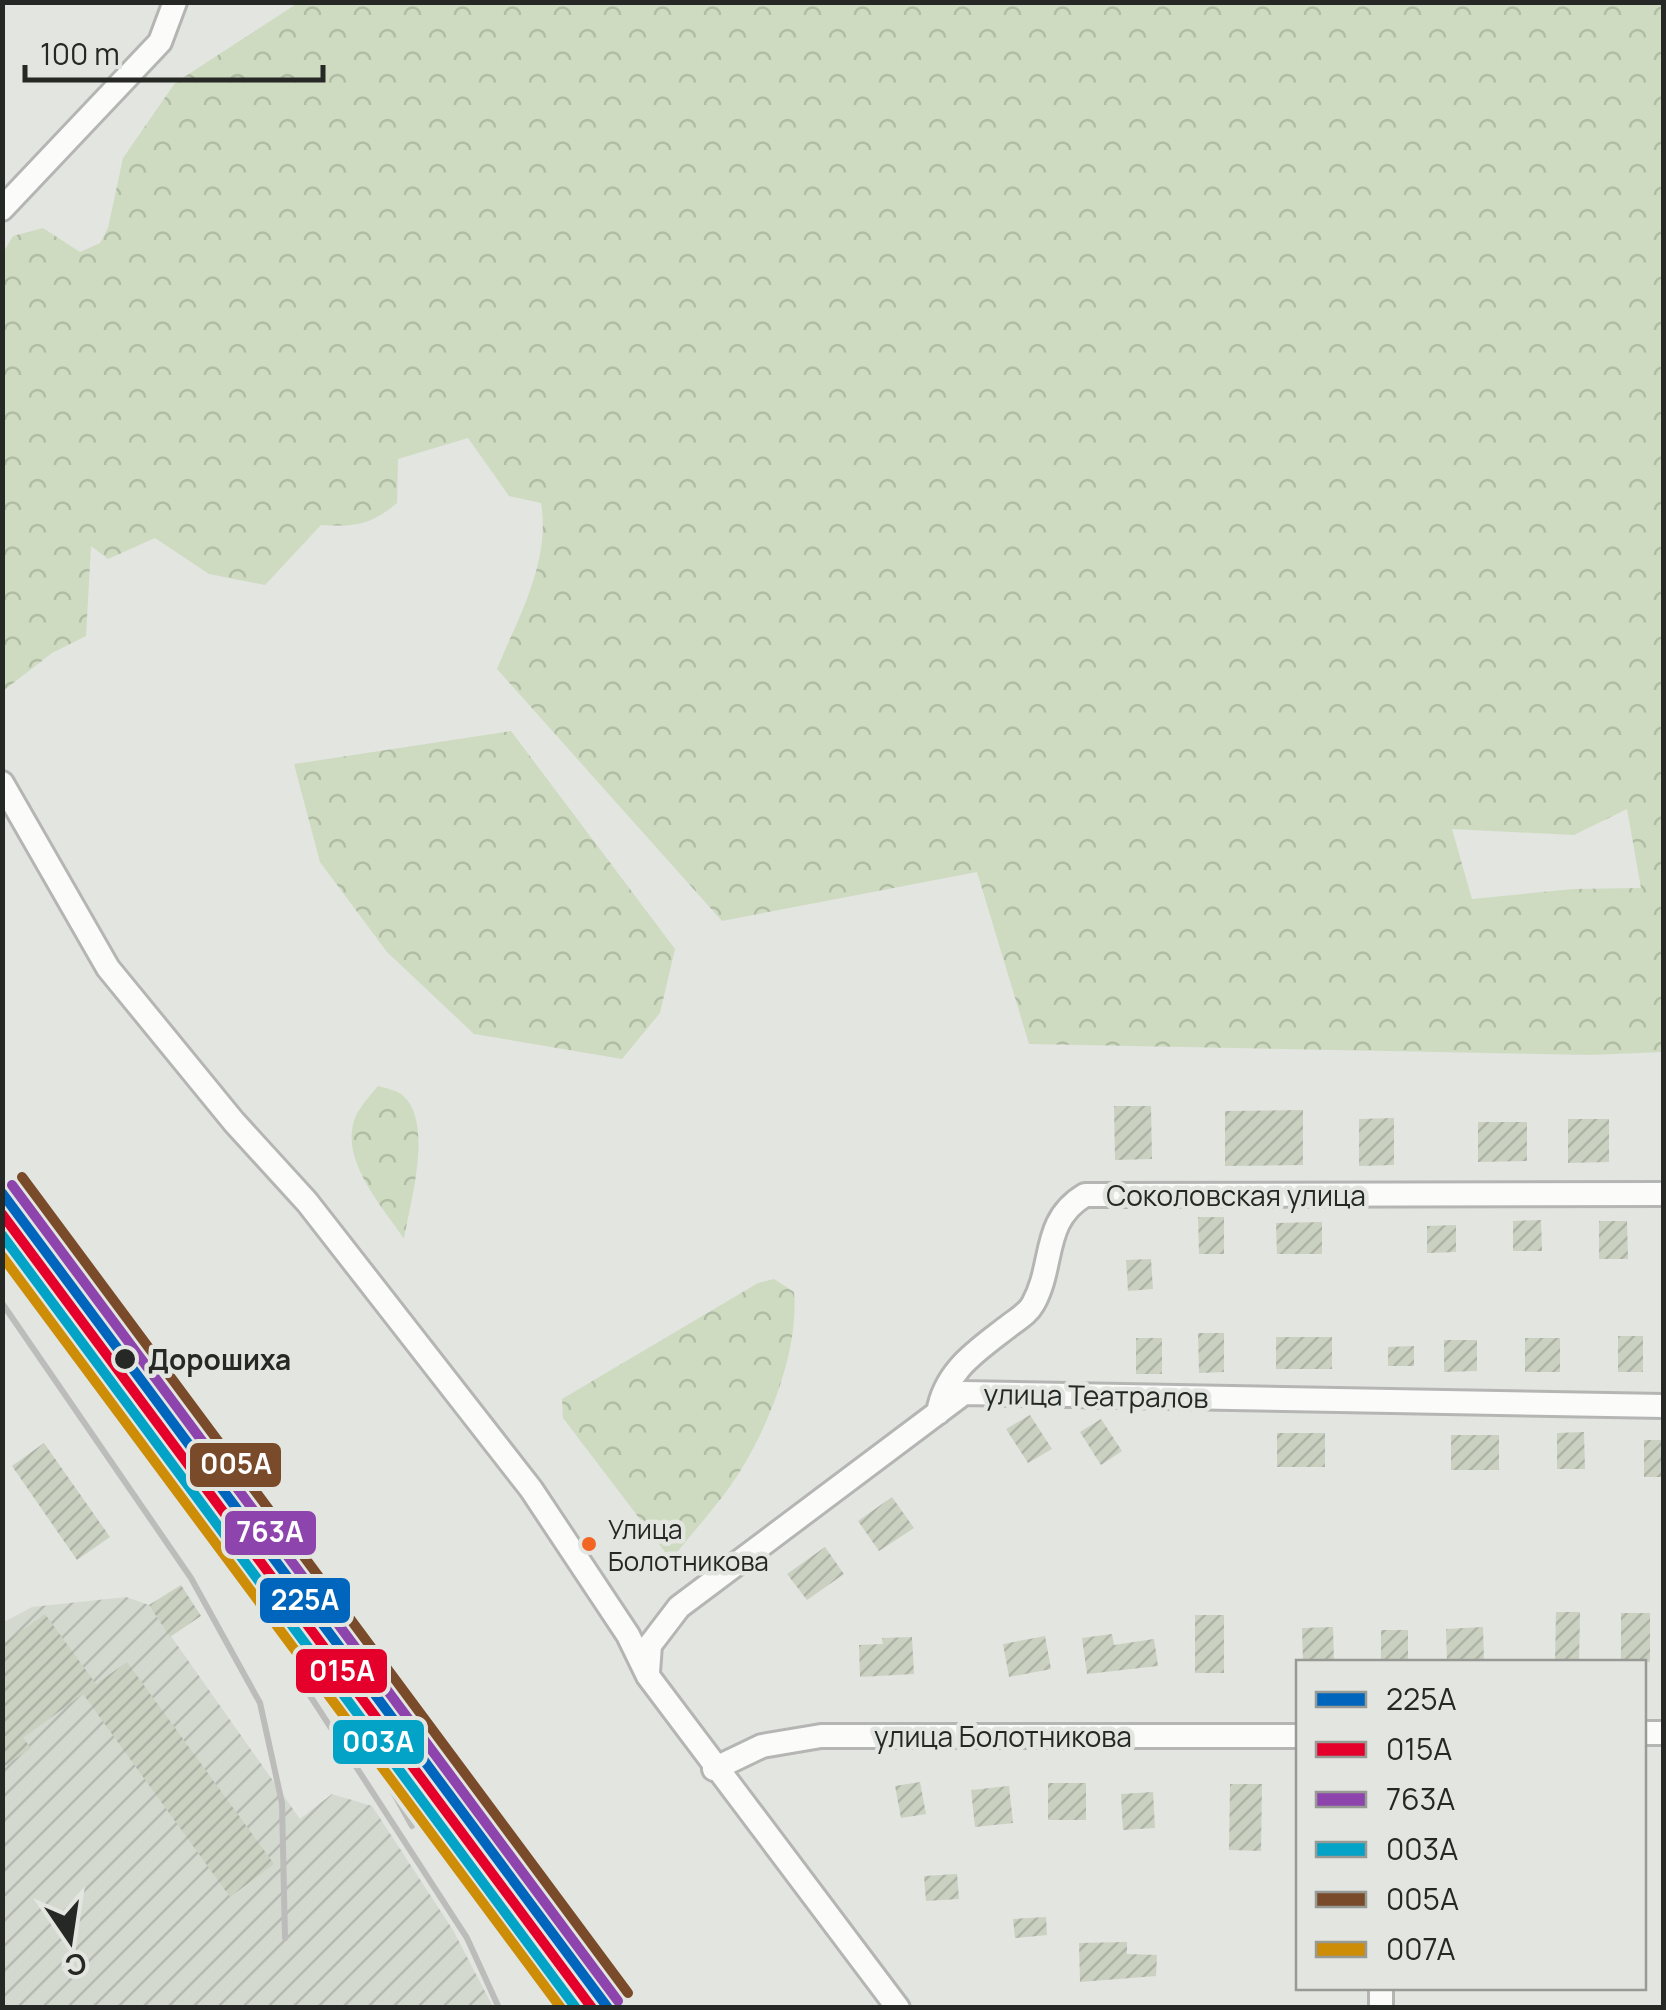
<svg xmlns="http://www.w3.org/2000/svg" width="1666" height="2010" font-family="Manrope,sans-serif">
	<defs>
		<pattern id="industrial-furrows" width="10" height="10" patternUnits="userSpaceOnUse" patternTransform="scale(2.5)"><rect width="10" height="10" fill="#d4d9d0"/><path d="M-1 1l2-2M0 10L10 0M9 11l2-2" fill="none" stroke="#b6bab2"/></pattern>
		<pattern id="forest-crowns" width="20" height="18" patternUnits="userSpaceOnUse" patternTransform="scale(2.5)"><rect width="20" height="18" fill="#cedbc0"/><path d="M2 6a3 3 0 1 1 6 0M12 15a3 3 0 1 1 6 0" fill="none" stroke="#b1bca5"/></pattern>
		<pattern id="building-hatch" width="6" height="6" patternUnits="userSpaceOnUse" patternTransform="scale(2.5)"><rect width="6" height="6" fill="#cad1c1"/><path d="M-1 1l2-2M0 6l6-6M5 7l2-2" fill="none" stroke="#adb3a6"/></pattern>
	</defs>
	<rect width="100%" height="100%" fill="#e3e5e1"/>
	<path fill="url(#industrial-furrows)" d="M 126,1597 L 149,1605 L 300,1819 L 332,1794 L 372,1806 L 453,1930 L 493,2007 L 3,2007 L 2,1623 L 32,1607 Z"/>
	<path fill="url(#forest-crowns)" fill-rule="evenodd" d="M 298,3 L 1663,3 L 1663,1052 L 1591,1055 L 1029,1044 L 977,872 L 722,921 L 497,669 C 518,618 551,561 541,503 L 509,496 L 468,438 L 398,459 L 397,503 C 371,525 355,527 321,525 L 265,585 L 209,574 L 155,538 L 108,559 L 91,546 L 86,636 L 52,653 L 3,691 L 3,253 L 13,236 L 43,228 L 80,252 L 100,243 L 108,228 L 123,158 L 175,83 ZM 1627,809 L 1641,888 L 1573,889 L 1472,899 L 1452,829 L 1574,835 Z
		M 511,731 L 675,949 L 660,1013 L 622,1059 L 474,1034 L 387,952 L 320,862 L 294,764 Z
		M 378,1086 C 385,1088 395,1090 401,1094 C 435,1120 410,1203 404,1239 C 383,1207 339,1160 355,1118 C 359,1107 371,1095 378,1086 Z
		M 774,1279 L 794,1292 C 799,1348 771,1421 742,1468 C 723,1500 694,1530 671,1560 L 563,1418 L 562,1399 L 758,1283 Z"/>
	<path fill="url(#building-hatch)" d="M 1114,1106 L 1151,1106 L 1152,1159 L 1115,1160 Z
		M 1303,1110 L 1303,1165 L 1225,1166 L 1225,1111 Z
		M 1394,1118 L 1394,1165 L 1359,1166 L 1359,1119 Z
		M 1568,1119 L 1609,1119 L 1609,1162 L 1568,1163 Z
		M 1478,1122 L 1527,1122 L 1527,1161 L 1478,1162 Z
		M 1198,1217 L 1224,1217 L 1224,1254 L 1199,1254 Z
		M 1541,1220 L 1542,1251 L 1513,1251 L 1513,1221 Z
		M 1599,1221 L 1627,1221 L 1628,1259 L 1599,1259 Z
		M 1322,1222 L 1322,1254 L 1277,1254 L 1276,1223 Z
		M 1456,1225 L 1456,1252 L 1427,1253 L 1427,1226 Z
		M 1151,1259 L 1153,1289 L 1128,1291 L 1126,1260 Z
		M 1198,1333 L 1224,1333 L 1224,1372 L 1199,1373 Z
		M 1618,1336 L 1643,1336 L 1643,1372 L 1618,1372 Z
		M 1276,1337 L 1332,1337 L 1332,1369 L 1276,1369 Z
		M 1136,1338 L 1162,1338 L 1162,1374 L 1136,1374 Z
		M 1525,1338 L 1560,1338 L 1560,1372 L 1525,1372 Z
		M 1444,1340 L 1477,1340 L 1477,1371 L 1444,1372 Z
		M 1414,1346 L 1414,1366 L 1388,1366 L 1388,1347 Z
		M 1030,1415 L 1052,1449 L 1028,1463 L 1006,1429 Z
		M 1101,1419 L 1122,1451 L 1101,1465 L 1080,1432 Z
		M 1584,1432 L 1585,1469 L 1557,1469 L 1557,1433 Z
		M 1277,1433 L 1325,1433 L 1325,1467 L 1277,1467 Z
		M 1451,1435 L 1499,1435 L 1499,1470 L 1451,1470 Z
		M 1644,1440 L 1664,1440 L 1664,1477 L 1644,1477 Z
		M 44,1443 L 110,1537 L 77,1560 L 12,1466 Z
		M 892,1497 L 914,1528 L 879,1551 L 858,1521 Z
		M 825,1547 L 844,1574 L 807,1600 L 787,1574 Z
		M 181,1585 L 201,1616 L 170,1637 L 149,1605 Z
		M 1556,1612 L 1580,1612 L 1579,1662 L 1555,1662 Z
		M 1621,1613 L 1650,1613 L 1650,1662 L 1621,1662 Z
		M 45,1614 L 96,1684 L 127,1662 L 274,1864 L 230,1897 L 83,1694 L 23,1738 L 31,1748 L 2,1768 L 2,1645 Z
		M 1195,1615 L 1224,1615 L 1224,1673 L 1195,1673 Z
		M 1333,1627 L 1334,1662 L 1303,1662 L 1302,1628 Z
		M 1483,1627 L 1484,1662 L 1447,1662 L 1446,1629 Z
		M 1381,1630 L 1408,1630 L 1408,1662 L 1381,1662 Z
		M 1112,1634 L 1114,1645 L 1154,1639 L 1158,1666 L 1087,1674 L 1082,1638 Z
		M 1045,1636 L 1051,1669 L 1009,1677 L 1003,1644 Z
		M 912,1637 L 914,1674 L 860,1677 L 859,1645 L 883,1644 L 882,1638 Z
		M 920,1782 L 926,1814 L 901,1818 L 895,1786 Z
		M 1048,1783 L 1086,1783 L 1086,1820 L 1048,1820 Z
		M 1230,1784 L 1262,1784 L 1261,1851 L 1229,1850 Z
		M 1009,1786 L 1013,1823 L 975,1827 L 971,1790 Z
		M 1153,1792 L 1155,1828 L 1123,1830 L 1121,1794 Z
		M 957,1874 L 959,1899 L 926,1901 L 924,1876 Z
		M 1046,1917 L 1047,1935 L 1015,1938 L 1013,1919 Z
		M 1127,1942 L 1127,1954 L 1157,1955 L 1156,1976 L 1080,1982 L 1079,1943 Z"/>
	<g fill="none" stroke-linecap="round" stroke-linejoin="round">
		<defs>
			<path id="minor" d="M 2,209 L 160,42 L 175,2
				M 2,783 L 108,968 L 234,1122 L 307,1202 L 531,1489 L 628,1635 L 648,1676 L 898,2008
				M 938,1413 C 945,1370 978,1350 1010,1325 C 1018,1319 1028,1313 1033,1304 C 1055,1265 1041,1221 1085,1195 L 1664,1194
				M 648,1672 L 650,1645 L 679,1607 L 964,1393 L 1664,1406
				M 1644,1733 L 1664,1733
				M 714,1769 L 762,1746 L 821,1736 L 1298,1736
				M 1381,1988 L 1381,2008"/>
		</defs>
		<use href="#minor" stroke="#b5b6b4" stroke-width="28"/>
		<use href="#minor" stroke="#fbfbfa" stroke-width="22"/>
		<path stroke="#bcbcbb" stroke-width="6" d="M 2,1260 L 113,1390 L 574,2008
			M 2,1303 L 191,1578 L 260,1703 L 282,1803 L 285,1938
			M 296,1674 L 467,1938 L 499,2008
			M 373,1756 L 412,1826"/>
		<defs>
			<path id="rail-1" d="M 2,1193 L 608,2008"/>
			<path id="rail-2" d="M 2,1214 L 592,2008"/>
			<path id="rail-3" d="M 12,1185 L 618,2001"/>
			<path id="rail-4" d="M 2,1235 L 576,2008"/>
			<path id="rail-5" d="M 22,1177 L 628,1993"/>
			<path id="rail-6" d="M 2,1256 L 561,2008"/>
		</defs>
		<use href="#rail-1" stroke="#e3e6e0" stroke-width="18"/>
		<use href="#rail-2" stroke="#e3e6e0" stroke-width="18"/>
		<use href="#rail-3" stroke="#e3e6e0" stroke-width="18"/>
		<use href="#rail-4" stroke="#e3e6e0" stroke-width="18"/>
		<use href="#rail-5" stroke="#e3e6e0" stroke-width="18"/>
		<use href="#rail-6" stroke="#e3e6e0" stroke-width="18"/>
		<use href="#rail-1" stroke="#0065bd" stroke-width="10"/>
		<use href="#rail-2" stroke="#e4002b" stroke-width="10"/>
		<use href="#rail-3" stroke="#8e44ad" stroke-width="10"/>
		<use href="#rail-4" stroke="#02a3c6" stroke-width="10"/>
		<use href="#rail-5" stroke="#7a4b2a" stroke-width="10"/>
		<use href="#rail-6" stroke="#cd8d07" stroke-width="10"/>
	</g>
	<circle fill="#262825" stroke="#e3e6e0" stroke-width="4" cx="125" cy="1359" r="12"/>
	<circle fill="#f26522" stroke="#e3e6e0" stroke-width="4" cx="589" cy="1544" r="9"/>
	<g text-anchor="middle" dominant-baseline="central" stroke-width="9" stroke-linejoin="round" paint-order="stroke">
		<g font-size="26" fill="#262825" stroke="#e3e6e0" text-anchor="start">
			<text x="608" y="1529">Улица<tspan x="608" dy="32">Болотникова</tspan></text>
		</g>
		<g font-size="28" fill="#262825" stroke="#e3e6e0">
			<text x="1236" y="1195">Соколовская улица</text>
			<text transform="translate(1096 1395) rotate(1)">улица Театралов</text>
			<text x="1003" y="1736">улица Болотникова</text>
		</g>
		<g font-size="28" font-weight="bold" fill="#262825" stroke="#e3e6e0" text-anchor="start">
			<text x="148" y="1359">Дорошиха</text>
		</g>
	</g>
	<g stroke="#e3e6e0" stroke-width="4">
		<rect x="188" y="1441" width="95" height="48" rx="10" fill="#7a4b2a"/>
		<rect x="223" y="1509" width="95" height="48" rx="10" fill="#8e44ad"/>
		<rect x="258" y="1576" width="94" height="49" rx="10" fill="#0065bd"/>
		<rect x="294" y="1647" width="95" height="48" rx="10" fill="#e4002b"/>
		<rect x="331" y="1718" width="95" height="48" rx="10" fill="#02a3c6"/>
	</g>
	<g font-size="28" text-anchor="middle" font-weight="bold" fill="#fff">
		<text x="236" y="1474">005А</text>
		<text x="270" y="1542">763А</text>
		<text x="305" y="1610">225А</text>
		<text x="342" y="1681">015А</text>
		<text x="378" y="1752">003А</text>
	</g>
	<rect width="1666" height="2010" fill="none" stroke="#262825" stroke-width="10"/>
	<rect x="1296" y="1660" width="350" height="330" fill="#e3e6e0" stroke="#979a95" stroke-width="2.5"/>
	<rect x="1316" y="1692" width="50" height="15" fill="#0065bd" stroke="#979a95" stroke-width="2.5"/>
	<text x="1386" y="1710" font-size="30" fill="#262825">225А</text>
	<rect x="1316" y="1742" width="50" height="15" fill="#e4002b" stroke="#979a95" stroke-width="2.5"/>
	<text x="1386" y="1760" font-size="30" fill="#262825">015А</text>
	<rect x="1316" y="1792" width="50" height="15" fill="#8e44ad" stroke="#979a95" stroke-width="2.5"/>
	<text x="1386" y="1810" font-size="30" fill="#262825">763А</text>
	<rect x="1316" y="1842" width="50" height="15" fill="#02a3c6" stroke="#979a95" stroke-width="2.5"/>
	<text x="1386" y="1860" font-size="30" fill="#262825">003А</text>
	<rect x="1316" y="1892" width="50" height="15" fill="#7a4b2a" stroke="#979a95" stroke-width="2.5"/>
	<text x="1386" y="1910" font-size="30" fill="#262825">005А</text>
	<rect x="1316" y="1942" width="50" height="15" fill="#cd8d07" stroke="#979a95" stroke-width="2.5"/>
	<text x="1386" y="1960" font-size="30" fill="#262825">007А</text>
	<g transform="translate(70 1940) rotate(167)" stroke="#e3e6e0" stroke-width="8" paint-order="stroke">
	<path d="M0-8L18 38L0 25L-18 38Z" fill="#262825"/>
	<text y="-15" font-size="28" font-weight="bold" text-anchor="middle" fill="#262825">С</text>
	</g>
	<path d="M25 65v15h298v-15" fill="none" stroke="#262825" stroke-width="5"/>
	<text x="40" y="65" font-size="30" fill="#262825" stroke="#e3e6e0" stroke-width="8" paint-order="stroke">100 m</text>
</svg>
